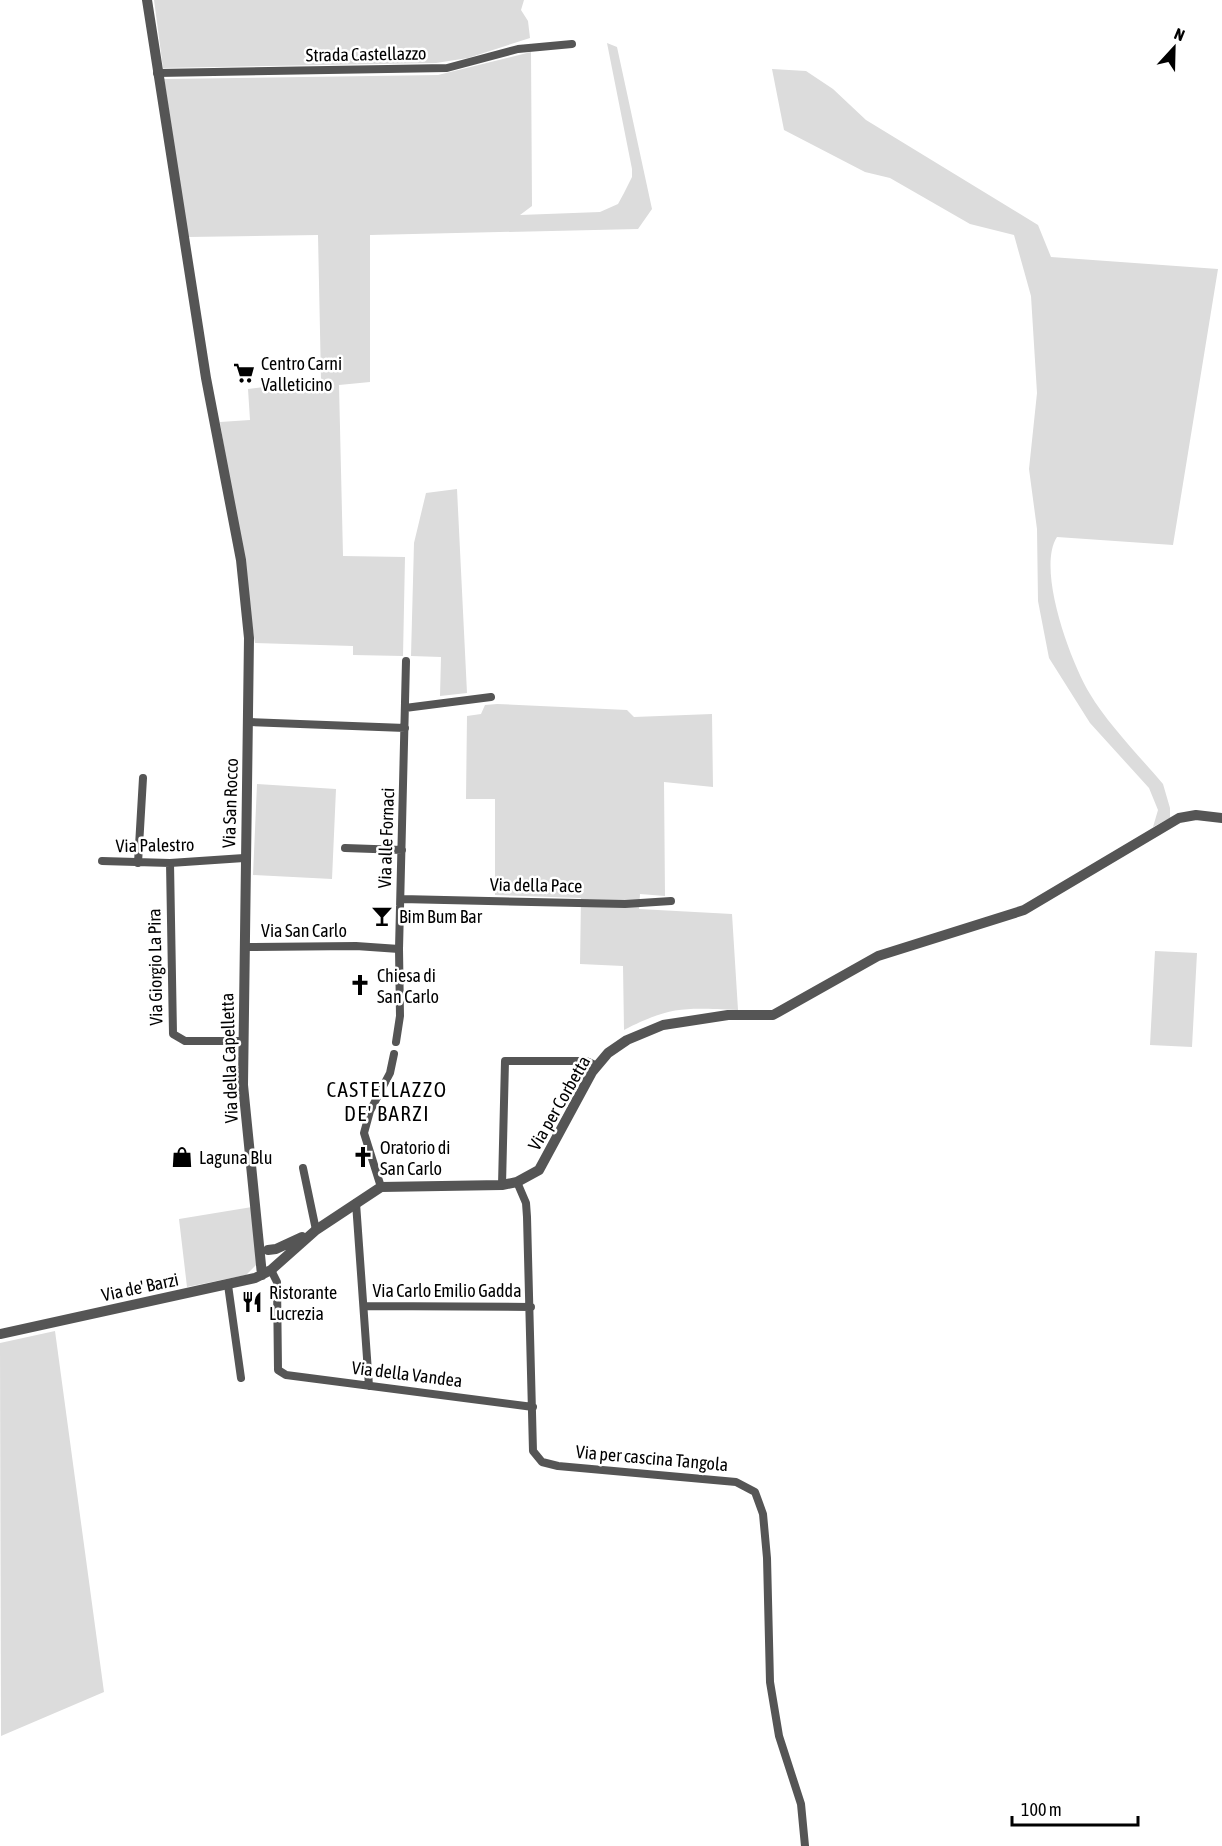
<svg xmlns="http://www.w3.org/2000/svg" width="1222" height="1846" font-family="'Asap Condensed',sans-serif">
	<rect width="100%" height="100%" fill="#fff"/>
	<path fill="#dcdcdc" d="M 154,0 L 524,0 L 521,10 L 528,21 L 530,38 L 468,58 L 436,63 L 163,68 Z
		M 607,43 L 617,47 L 652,209 L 638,229 L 370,235 L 370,382 L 339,385 L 343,556 L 405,557 L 403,656 L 353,655 L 353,646 L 255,643 L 220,422 L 250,420 L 248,389 L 321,380 L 318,235 L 188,237 L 164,79 L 438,75 L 531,52 L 532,206 L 520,215 L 600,212 L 618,204 L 624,193 L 632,177 L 632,169 Z
		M 772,69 L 806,71 L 833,89 L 866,120 L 1038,225 L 1051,257 L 1218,269 L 1173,545 L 1057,537 C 1036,569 1071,663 1090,694 C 1107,723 1141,758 1163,784 L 1170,808 L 1170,818 L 1153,827 L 1158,810 L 1149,788 L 1090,723 L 1049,658 L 1038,601 L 1037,529 L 1029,469 L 1037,393 L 1031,296 L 1014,235 L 970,224 L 890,178 L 865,172 L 784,130 Z
		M 457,489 L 467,693 L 440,696 L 441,657 L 411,656 L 414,543 L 426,493 Z
		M 497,704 L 627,710 L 634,717 L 712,714 L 713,787 L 664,782 L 665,896 L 640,894 L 639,909 L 732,914 L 738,1010 C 687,1008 672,1005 624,1030 L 623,966 L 580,964 L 581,898 L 495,895 L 495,799 L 466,799 L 467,716 L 481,714 L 485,705 Z
		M 257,784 L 336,789 L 332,879 L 253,875 Z
		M 1155,951 L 1197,953 L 1192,1047 L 1150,1045 Z
		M 252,1207 L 257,1264 L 246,1275 L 187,1287 L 179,1219 Z
		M 55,1331 L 104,1692 L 1,1736 L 0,1343 Z"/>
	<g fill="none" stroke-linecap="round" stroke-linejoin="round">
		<path stroke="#555" stroke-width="8" d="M 157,73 L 447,68 L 518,49 L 572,44
			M 405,708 L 491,697
			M 249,722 L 405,728
			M 345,848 L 402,850
			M 102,861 L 170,863 L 244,858
			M 138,863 L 143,778
			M 170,863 L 173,1034 L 185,1041 L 243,1041
			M 401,899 L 625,904 L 671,901
			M 244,947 L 356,946 L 399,949
			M 396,1042 L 400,1016 L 399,949 L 406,661
			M 303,1168 L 316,1230
			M 517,1182 L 526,1203 L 527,1217 L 533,1451 L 542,1462 L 558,1466 L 736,1482 L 755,1492 L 763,1514 L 767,1558 L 770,1682 L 779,1736 L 801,1804 L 805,1846
			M 502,1185 L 505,1061 L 586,1061 L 597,1066
			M 381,1187 L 364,1133 L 370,1111 L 390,1073 L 394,1054
			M 356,1203 L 369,1386
			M 271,1270 L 277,1282 L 278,1370 L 286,1375 L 533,1407
			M 228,1285 L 241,1378
			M 364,1306 L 531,1307"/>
		<path stroke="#555" stroke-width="10" d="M 147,0 L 206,378 L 241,560 L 249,638 L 243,1085 L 262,1275
			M 268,1250 L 276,1249 L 302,1237
			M 0,1334 L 255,1278 L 271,1270 L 316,1230 L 381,1187 L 502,1185 L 517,1182 L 539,1170 L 592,1072 L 608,1053 L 627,1040 L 663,1025 L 728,1015 L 773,1015 L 878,956 L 1024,910 L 1179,818 L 1196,815 L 1222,818"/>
	</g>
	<defs>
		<symbol id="supermarket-bare" viewBox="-9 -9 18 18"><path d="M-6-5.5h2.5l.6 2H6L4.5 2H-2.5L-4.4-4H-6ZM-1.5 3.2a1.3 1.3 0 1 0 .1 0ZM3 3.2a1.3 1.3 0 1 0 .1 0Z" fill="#000" stroke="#fff" stroke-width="2.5" paint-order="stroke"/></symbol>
		<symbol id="bar-bare" viewBox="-9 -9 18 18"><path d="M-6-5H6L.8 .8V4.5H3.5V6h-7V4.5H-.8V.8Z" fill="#000" stroke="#fff" stroke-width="2.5" paint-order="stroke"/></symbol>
		<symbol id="church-bare" viewBox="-9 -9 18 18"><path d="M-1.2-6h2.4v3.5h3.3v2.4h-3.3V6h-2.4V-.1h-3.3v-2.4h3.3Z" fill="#000" stroke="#fff" stroke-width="2.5" paint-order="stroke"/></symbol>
		<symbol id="shop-bare" viewBox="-9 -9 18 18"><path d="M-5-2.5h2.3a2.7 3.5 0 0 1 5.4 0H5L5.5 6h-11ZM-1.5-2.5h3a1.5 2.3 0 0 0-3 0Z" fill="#000" stroke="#fff" stroke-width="2.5" paint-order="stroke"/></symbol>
		<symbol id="restaurant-bare" viewBox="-9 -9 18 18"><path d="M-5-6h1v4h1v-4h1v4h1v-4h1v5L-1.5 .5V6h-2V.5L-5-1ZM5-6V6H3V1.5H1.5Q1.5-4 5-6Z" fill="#000" stroke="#fff" stroke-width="2.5" paint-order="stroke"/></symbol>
	</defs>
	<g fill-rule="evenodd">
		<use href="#supermarket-bare" x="229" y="358" width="30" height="30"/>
		<use href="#bar-bare" x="367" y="901" width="30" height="30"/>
		<use href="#church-bare" x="345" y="970" width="30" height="30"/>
		<use href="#shop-bare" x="167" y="1142" width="30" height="30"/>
		<use href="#church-bare" x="348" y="1142" width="30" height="30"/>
		<use href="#restaurant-bare" x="237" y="1287" width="30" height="30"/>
	</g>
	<g text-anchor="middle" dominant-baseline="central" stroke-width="5" stroke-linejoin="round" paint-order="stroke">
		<g font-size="18" fill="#000" stroke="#fff">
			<text transform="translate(366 54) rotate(-1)">Strada Castellazzo</text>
			<text transform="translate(230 803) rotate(-88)">Via San Rocco</text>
			<text transform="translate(386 838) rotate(-88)">Via alle Fornaci</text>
			<text transform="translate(155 845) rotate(-1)">Via Palestro</text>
			<text transform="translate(536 885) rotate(1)">Via della Pace</text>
			<text x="304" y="930">Via San Carlo</text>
			<text transform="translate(155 967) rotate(-91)">Via Giorgio La Pira</text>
			<text transform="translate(229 1058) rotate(-92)">Via della Capelletta</text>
			<text transform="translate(559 1103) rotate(-60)">Via per Corbetta</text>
			<text transform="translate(140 1287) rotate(-12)">Via de' Barzi</text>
			<text x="447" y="1290">Via Carlo Emilio Gadda</text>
			<text transform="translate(407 1374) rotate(7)">Via della Vandea</text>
			<text transform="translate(652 1458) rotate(5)">Via per cascina Tangola</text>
		</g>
		<g font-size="18" fill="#000" stroke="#fff" text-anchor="start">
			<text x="261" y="363">Centro Carni<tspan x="261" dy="21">Valleticino</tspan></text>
			<text x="399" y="916">Bim Bum Bar</text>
			<text x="377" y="975">Chiesa di<tspan x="377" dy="21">San Carlo</tspan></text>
			<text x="380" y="1147">Oratorio di<tspan x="380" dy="21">San Carlo</tspan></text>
			<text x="199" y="1157">Laguna Blu</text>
			<text x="269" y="1292">Ristorante<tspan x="269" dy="21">Lucrezia</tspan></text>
		</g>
		<g font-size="21" letter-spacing="1.5" fill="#000" stroke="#fff">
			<text x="387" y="1089">CASTELLAZZO<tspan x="387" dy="24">DE' BARZI</tspan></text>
		</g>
	</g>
	<g transform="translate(1174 48) rotate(22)" stroke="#ffffff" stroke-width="4.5" paint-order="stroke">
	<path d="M0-4.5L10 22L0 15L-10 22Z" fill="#000000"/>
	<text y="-9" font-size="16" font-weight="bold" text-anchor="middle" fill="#000000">N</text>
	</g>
	<path d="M1012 1816v9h126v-9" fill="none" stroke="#000000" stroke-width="3"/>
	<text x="1021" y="1816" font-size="18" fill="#000000" stroke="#ffffff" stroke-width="4.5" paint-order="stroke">100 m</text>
</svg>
